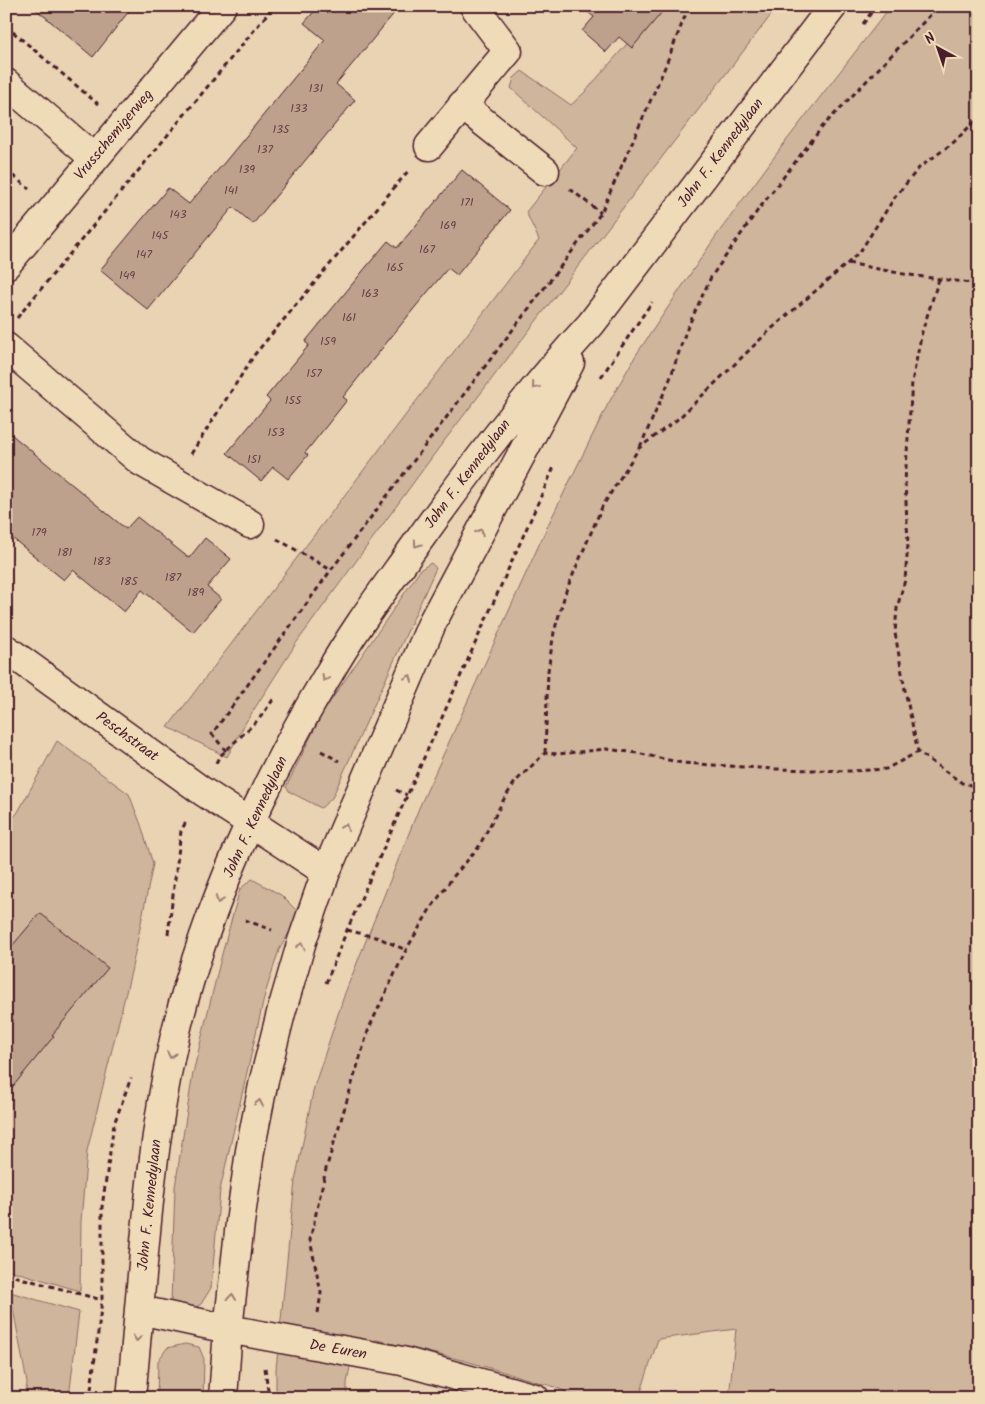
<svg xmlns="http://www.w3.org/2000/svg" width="985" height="1404" font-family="Kalam,sans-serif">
	<rect width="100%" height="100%" fill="#e9d3b3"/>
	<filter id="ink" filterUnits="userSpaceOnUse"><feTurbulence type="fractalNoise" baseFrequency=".02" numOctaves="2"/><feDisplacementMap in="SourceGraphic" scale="10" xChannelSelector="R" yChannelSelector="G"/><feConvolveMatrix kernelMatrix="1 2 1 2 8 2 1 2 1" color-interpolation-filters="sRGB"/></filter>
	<g filter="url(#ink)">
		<path fill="#cfb59c" stroke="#8c6a64" d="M 660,6 L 778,6 L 438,449 L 297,642 L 246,722 L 227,757 L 168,727 L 539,240 L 526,212 L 577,148 L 511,88 L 514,78 L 522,71 L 571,105 L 585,92 Z
			M 891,6 L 979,6 L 979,1398 L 729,1398 L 736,1329 L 658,1339 L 639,1398 L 580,1398 L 555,1387 L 466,1361 L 377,1340 L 354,1344 L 347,1383 L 347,1398 L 276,1398 L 276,1369 L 295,1181 L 314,1087 L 345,993 L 419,808 L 548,525 L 608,404 L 636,355 L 716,236 L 786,141 Z
			M 431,563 L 436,568 L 332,798 L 321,808 L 290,792 L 286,787 L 323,712 L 421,569 Z
			M 57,741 L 129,794 L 141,825 L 153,864 L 131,972 L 87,1151 L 81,1221 L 80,1291 L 6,1269 L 6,826 L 18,812 Z
			M 252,879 L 281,895 L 300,914 L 279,950 L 265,994 L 220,1190 L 211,1288 L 201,1304 L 191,1310 L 177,1308 L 171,1302 L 175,1187 L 193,1073 L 222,954 L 240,889 Z
			M 10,1292 L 79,1312 L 69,1398 L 25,1398 L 27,1383 Z
			M 185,1344 L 199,1347 L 204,1359 L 203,1398 L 157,1398 L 158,1361 L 167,1348 Z"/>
		<path fill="#bda18d" stroke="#4a1f2b" d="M 32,6 L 133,6 L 93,57 Z
			M 319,6 L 400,6 L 336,84 L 355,100 L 271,202 L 253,224 L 233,207 L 148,310 L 100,270 L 168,188 L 189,204 L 224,163 L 325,40 L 304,23 Z
			M 580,6 L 667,6 L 632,48 L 619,37 L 606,52 L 582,31 L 594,17 Z
			M 462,170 L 510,210 L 457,275 L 448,268 L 416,306 L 343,397 L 347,400 L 305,453 L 308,455 L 288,479 L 273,467 L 261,481 L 227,453 L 270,401 L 266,397 L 309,345 L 305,342 L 367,266 L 388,241 L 397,248 Z
			M 6,430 L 126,529 L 137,517 L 189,558 L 205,538 L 231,559 L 207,587 L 221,599 L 193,632 L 142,590 L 124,612 L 73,570 L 64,580 L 6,533 Z
			M 40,913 L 108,968 L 52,1035 L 54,1036 L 6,1095 L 6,953 Z"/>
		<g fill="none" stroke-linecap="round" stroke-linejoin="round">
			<defs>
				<path id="minor" d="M 6,83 L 94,158
					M 462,105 L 545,171
					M 429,146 L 508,51 L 474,6
					M 6,265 L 222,6
					M 6,347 L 140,461 L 250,524
					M 6,649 L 202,791 L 326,872
					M 140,1310 L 228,1329 L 402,1361 L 535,1398
					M 131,1398 C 143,1278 148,1157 174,1040 C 202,916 263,783 328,675 C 353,631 383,591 412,550 C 468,471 526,395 591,324 L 833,6
					M 223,1398 L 228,1329 L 240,1223 L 250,1151 L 264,1080 L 281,1013 L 302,941 L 326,872 L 433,621 L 570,363"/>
			</defs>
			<use href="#minor" stroke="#4a1f2b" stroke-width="31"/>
			<path stroke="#4a1f2b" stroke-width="3" stroke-dasharray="5 4" stroke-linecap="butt" d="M 863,24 L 876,6
				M 6,26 L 98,104
				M 6,170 L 29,189
				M 570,189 L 601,213
				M 848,263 L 909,275 L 979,284
				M 939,279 L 922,332 L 912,382 L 905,481 L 908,544 L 905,580 L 897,608 L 895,633 L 905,690 L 918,752 L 962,783 L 979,787
				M 17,318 L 274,6
				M 601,377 L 652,302
				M 640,447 L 670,379 L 686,331 L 711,277 L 758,210 L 823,126 L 939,6
				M 191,454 L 255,354 L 409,170
				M 277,539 L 331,570
				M 226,751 L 212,734 L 331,570 L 601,213 L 663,72 L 689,6
				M 321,751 L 339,761
				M 545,753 L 548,671 L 554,632 L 566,591 L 602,507 L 639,448 L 679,418 L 769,331 L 848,263 L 861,250 L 895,197 L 919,168 L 954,142 L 979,117
				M 216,763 L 219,757 L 259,719 L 275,697
				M 396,790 L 407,795
				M 245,920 L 272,930
				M 347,930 L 379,938 L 406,950
				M 168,934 L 181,831 L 187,820
				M 326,983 L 347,930 L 554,467
				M 6,1274 L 102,1300
				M 318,1313 L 321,1293 L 310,1240 L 326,1169 L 369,1028 L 406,950 L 429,911 L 453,877 L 478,848 L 504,799 L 515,782 L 545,753 L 559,754 L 606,749 L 637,753 L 682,763 L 775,769 L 851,771 L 886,769 L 918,752
				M 265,1368 L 269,1398
				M 90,1398 L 102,1300 L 102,1207 L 114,1124 L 131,1078"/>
			<use href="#minor" stroke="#f0dbb9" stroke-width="28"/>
		</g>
		<defs><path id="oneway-chevron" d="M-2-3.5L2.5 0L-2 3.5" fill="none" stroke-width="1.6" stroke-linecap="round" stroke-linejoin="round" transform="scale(1.25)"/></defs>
		<g stroke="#9d7d72">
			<use href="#oneway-chevron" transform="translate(535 386) rotate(130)"/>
			<use href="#oneway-chevron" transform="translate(480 532) rotate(-62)"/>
			<use href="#oneway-chevron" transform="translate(417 544) rotate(125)"/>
			<use href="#oneway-chevron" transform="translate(325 678) rotate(120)"/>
			<use href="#oneway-chevron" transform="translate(409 678) rotate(-67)"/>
			<use href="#oneway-chevron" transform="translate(345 827) rotate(-67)"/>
			<use href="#oneway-chevron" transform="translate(219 900) rotate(111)"/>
			<use href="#oneway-chevron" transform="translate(301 946) rotate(-73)"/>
			<use href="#oneway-chevron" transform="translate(171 1055) rotate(102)"/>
			<use href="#oneway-chevron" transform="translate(259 1103) rotate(-79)"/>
			<use href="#oneway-chevron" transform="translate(232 1297) rotate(-84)"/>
			<use href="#oneway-chevron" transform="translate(137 1338) rotate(95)"/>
		</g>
	</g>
	<g text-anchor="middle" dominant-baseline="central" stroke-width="5" stroke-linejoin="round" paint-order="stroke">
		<g font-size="12" fill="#674044">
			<text x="316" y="88">131</text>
			<text x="299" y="108">133</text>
			<text x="281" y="129">135</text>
			<text x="265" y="149">137</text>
			<text x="247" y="169">139</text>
			<text x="231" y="190">141</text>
			<text x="467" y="202">171</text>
			<text x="178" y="214">143</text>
			<text x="448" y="225">169</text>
			<text x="160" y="235">145</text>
			<text x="427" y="249">167</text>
			<text x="144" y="254">147</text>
			<text x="395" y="267">165</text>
			<text x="127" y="275">149</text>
			<text x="370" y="293">163</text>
			<text x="349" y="317">161</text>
			<text x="328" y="341">159</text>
			<text x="314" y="373">157</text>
			<text x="293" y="400">155</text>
			<text x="276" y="432">153</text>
			<text x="254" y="459">151</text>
			<text x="39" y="532">179</text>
			<text x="65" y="552">181</text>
			<text x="102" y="561">183</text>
			<text x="173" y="577">187</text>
			<text x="129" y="581">185</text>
			<text x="196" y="592">189</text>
		</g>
		<g font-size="15" fill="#4a1f2b" stroke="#f0dbb9">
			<text transform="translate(114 135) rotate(-50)">Vrusschemigerweg</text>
			<text transform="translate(721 153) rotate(-53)">John F. Kennedylaan</text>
			<text transform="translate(468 474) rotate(-53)">John F. Kennedylaan</text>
			<text transform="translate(127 737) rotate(36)">Peschstraat</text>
			<text transform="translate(256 817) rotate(-65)">John F. Kennedylaan</text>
			<text transform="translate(150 1205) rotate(-84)">John F. Kennedylaan</text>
			<text transform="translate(338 1350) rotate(10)">De Euren</text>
		</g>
	</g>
	<rect width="985" height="1404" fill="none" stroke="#f0dbb9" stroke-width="25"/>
	<rect x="12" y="12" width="960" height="1379" fill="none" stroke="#4a1f2b" stroke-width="2" filter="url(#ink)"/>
	<g transform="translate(938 48) rotate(320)" stroke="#f0dbb9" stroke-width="4" paint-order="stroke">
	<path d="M0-4L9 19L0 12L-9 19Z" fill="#4a1f2b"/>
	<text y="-8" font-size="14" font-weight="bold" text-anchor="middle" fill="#4a1f2b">N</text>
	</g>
</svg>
